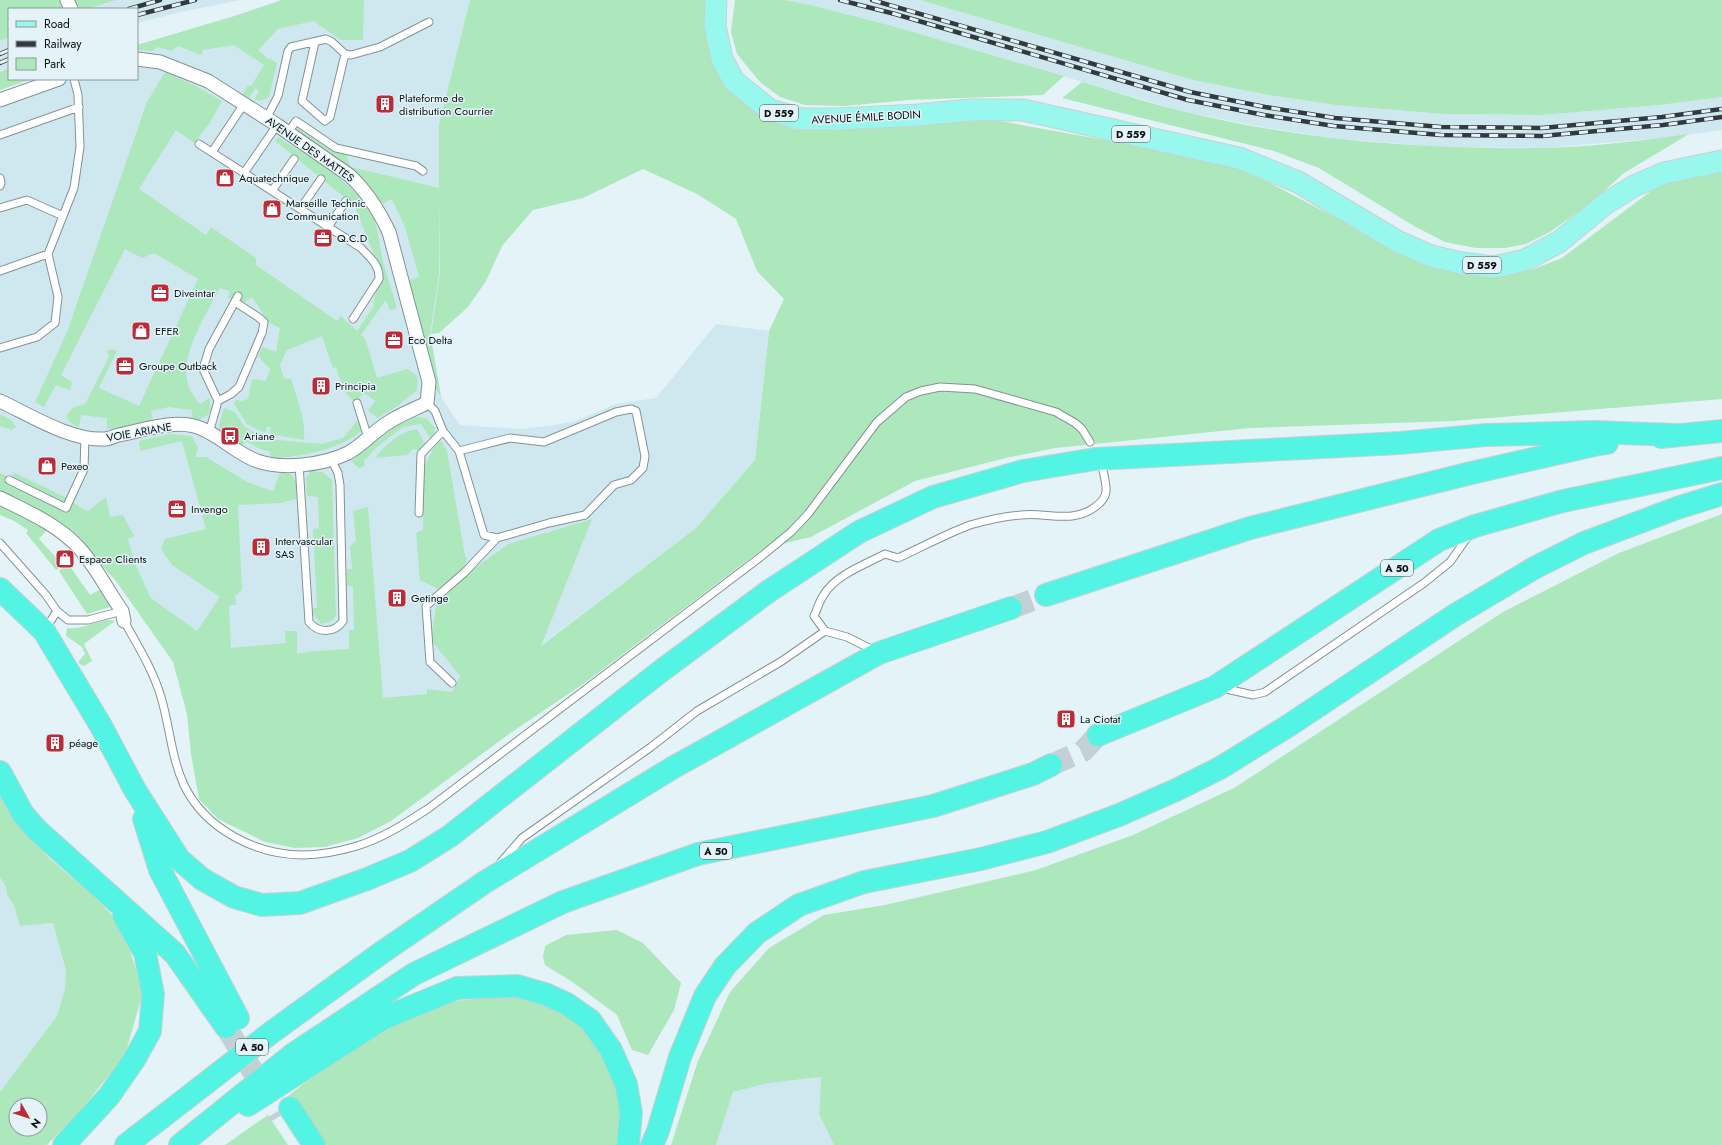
<svg xmlns="http://www.w3.org/2000/svg" width="1722" height="1145" font-family="Jost,sans-serif">
	<rect width="100%" height="100%" fill="#e3f3f8"/>
	<path fill="#cfe8f0" d="M 116,0 L 241,0 L 181,12 L 137,23 L 137,9 L 87,9 Z
		M 282,0 L 470,0 L 439,124 L 440,273 L 431,334 L 441,397 L 460,425 L 521,429 L 553,425 L 576,421 L 615,404 L 656,398 L 716,324 L 769,331 L 755,460 L 696,528 L 540,646 L 436,711 L 377,708 L 240,663 L 151,598 L 134,561 L 0,483 L 0,92 L 36,79 L 137,79 L 137,45 L 238,15 Z
		M 785,0 L 920,0 L 1193,80 L 1268,95 L 1336,105 L 1442,114 L 1542,115 L 1660,105 L 1722,97 L 1722,130 L 1664,138 L 1543,148 L 1440,147 L 1332,138 L 1262,127 L 1185,112 L 966,48 L 806,4 Z
		M 9,37 L 9,68 L 0,71 L 0,41 Z
		M 0,877 L 6,887 L 7,895 L 14,906 L 20,926 L 53,923 L 66,971 L 65,989 L 57,1016 L 0,1092 Z
		M 821,1077 L 819,1114 L 834,1145 L 716,1145 L 733,1092 L 769,1083 Z"/>
	<path fill="#ade7bc" fill-rule="evenodd" d="M 0,0 L 116,0 L 87,9 L 9,9 L 9,37 L 0,41 Z
		M 282,0 L 364,0 L 363,40 L 341,40 L 313,21 L 278,29 L 258,50 L 268,59 L 269,58 L 277,63 L 269,97 C 264,100 261,101 254,100 L 259,91 L 255,88 L 249,98 L 242,95 L 248,85 L 251,86 L 264,65 L 234,45 L 203,50 L 201,55 L 178,46 L 171,51 L 158,47 L 152,51 L 137,50 L 137,45 L 238,15 Z
		M 470,0 L 710,0 L 712,61 L 724,86 L 763,117 L 794,129 L 842,129 L 994,120 L 1232,163 L 1346,223 L 1403,255 L 1429,267 L 1462,274 L 1491,277 L 1531,270 L 1562,258 L 1663,182 L 1722,169 L 1722,399 L 1453,421 L 1250,428 L 1055,448 L 1006,458 L 915,481 L 811,537 L 764,548 L 586,682 L 509,734 L 391,821 L 358,838 L 324,847 L 295,848 L 265,842 L 218,819 L 199,799 L 191,754 L 187,714 L 173,662 L 116,581 L 83,545 L 0,493 L 0,473 L 10,478 L 15,473 L 69,499 L 80,507 L 88,511 L 106,497 L 110,517 L 123,515 L 134,536 L 128,539 L 134,561 L 151,598 L 197,631 L 220,597 L 172,565 L 161,549 L 165,539 L 206,529 L 182,441 L 140,451 L 139,441 L 170,434 L 192,436 L 198,448 L 195,457 L 206,457 L 247,482 L 273,491 L 280,473 L 291,474 L 297,483 L 296,499 L 280,503 L 238,505 L 242,590 L 235,596 L 236,605 L 229,605 L 231,648 L 286,643 L 285,631 L 297,631 L 297,654 L 315,651 L 349,649 L 349,630 L 354,630 L 353,586 L 347,586 L 347,569 L 352,569 L 350,546 L 356,541 L 353,511 L 368,507 L 383,698 L 427,694 L 427,689 L 452,692 L 460,676 L 431,640 L 436,605 L 475,568 L 508,544 L 592,519 L 541,646 L 696,528 L 755,460 L 769,331 L 784,299 L 757,271 L 736,219 L 697,194 L 643,169 L 583,198 L 533,210 L 502,246 L 486,281 L 468,307 L 439,333 L 431,334 L 440,273 L 439,196 L 439,273 L 430,334 L 441,397 L 435,388 L 433,369 L 407,281 L 419,277 L 405,227 L 392,199 L 382,204 C 363,171 327,151 296,130 L 298,128 L 326,147 L 345,152 L 351,167 L 439,188 L 439,124 Z
		M 735,0 L 785,0 L 806,4 L 892,26 L 1064,76 L 1043,95 L 908,100 L 845,106 L 805,105 L 780,97 L 760,82 L 737,54 L 731,32 Z
		M 920,0 L 1722,0 L 1722,97 L 1660,105 L 1542,115 L 1442,114 L 1336,105 L 1268,95 L 1193,80 Z
		M 9,68 L 9,79 L 32,79 L 0,90 L 0,72 Z
		M 165,72 L 198,87 L 222,101 L 209,124 L 194,143 L 176,130 L 139,189 L 206,235 L 211,227 L 256,258 L 256,265 L 337,321 L 341,316 L 357,331 L 374,306 L 373,303 L 380,279 L 380,269 L 354,205 L 275,141 L 278,137 C 310,158 349,178 370,211 C 379,226 379,245 383,261 C 387,277 393,293 397,308 L 390,311 L 386,300 L 361,335 L 365,338 L 377,378 L 407,369 L 418,376 L 417,390 L 399,405 L 378,418 L 368,411 L 375,401 L 364,393 L 355,403 L 344,391 L 336,367 L 333,368 L 322,336 L 287,350 L 280,365 L 284,378 L 291,379 C 297,399 306,420 304,440 L 269,434 L 271,427 L 267,427 L 265,433 L 247,424 L 234,404 L 236,400 L 241,401 L 248,399 L 252,379 L 266,381 L 270,369 L 258,356 L 263,347 L 276,352 L 280,328 L 269,323 L 252,297 L 238,307 L 228,297 L 230,291 L 220,288 C 208,310 181,354 187,380 C 189,390 194,397 200,404 L 209,398 C 214,414 207,419 191,421 L 192,410 L 169,407 L 151,411 L 153,421 L 132,427 L 107,429 L 107,418 L 81,415 L 79,427 L 72,424 L 66,417 L 72,408 L 85,404 L 109,357 L 107,351 L 112,349 L 117,351 L 99,388 L 139,406 L 198,279 L 154,253 L 142,258 L 125,249 L 61,375 L 72,382 L 70,390 L 56,385 L 44,407 L 35,402 L 67,332 L 147,102 Z
		M 1082,82 C 1116,92 1151,104 1186,112 C 1302,140 1422,150 1541,148 C 1590,147 1640,141 1689,134 L 1624,173 L 1593,201 L 1550,232 L 1526,244 L 1505,248 L 1476,248 L 1445,242 L 1414,226 L 1319,168 L 1274,151 L 1062,98 Z
		M 224,408 L 235,412 L 244,426 L 251,431 L 278,440 L 322,444 L 343,438 L 358,420 L 362,431 C 336,451 305,455 272,459 L 269,451 L 260,449 L 247,442 L 241,445 L 221,432 L 219,425 Z
		M 0,414 L 11,420 L 16,427 L 12,430 L 0,426 Z
		M 415,417 L 426,418 L 435,428 L 434,434 L 430,438 L 421,424 L 403,427 L 376,448 L 367,458 L 364,459 L 365,466 L 359,468 L 351,461 L 396,426 Z
		M 417,429 L 425,444 L 419,451 L 413,449 L 408,455 L 375,458 C 386,444 399,432 417,429 Z
		M 441,441 L 447,451 L 465,556 L 467,558 L 465,567 L 438,589 L 420,580 L 416,533 L 423,530 L 424,466 L 436,444 Z
		M 311,471 L 323,472 L 332,480 L 336,616 C 332,621 328,623 321,624 L 312,613 L 311,608 L 317,608 L 313,529 L 319,528 L 318,497 L 307,496 L 306,478 Z
		M 0,502 L 48,529 L 39,539 L 63,565 L 56,570 L 26,533 L 28,530 L 14,521 L 0,515 Z
		M 1722,514 L 1722,1145 L 834,1145 L 819,1114 L 821,1077 L 769,1083 L 733,1092 L 716,1145 L 671,1145 L 698,1061 L 730,992 L 769,948 L 824,915 L 885,905 L 1036,870 L 1133,835 L 1234,788 L 1503,612 L 1619,553 Z
		M 66,564 L 71,568 L 90,595 L 101,589 L 113,606 L 87,614 L 59,571 Z
		M 110,620 L 115,621 L 84,644 L 92,661 L 84,666 L 81,665 L 78,662 L 85,654 L 82,647 L 66,636 L 67,628 C 82,630 95,621 110,620 Z
		M 0,790 L 25,832 L 48,857 L 92,895 L 119,922 L 126,938 L 143,992 L 125,1055 L 81,1110 L 47,1145 L 0,1145 L 0,1092 L 57,1016 L 65,989 L 66,971 L 53,923 L 20,926 L 14,906 L 7,895 L 6,887 L 0,877 ZM 16,1105 L 40,1105 L 40,1129 L 16,1129 Z
		M 617,930 L 643,943 L 681,983 L 674,1010 L 648,1055 L 632,1050 L 617,1015 L 574,983 L 545,965 L 543,957 L 545,946 L 566,935 Z
		M 487,994 L 514,994 L 565,1010 L 587,1029 L 617,1083 L 623,1145 L 323,1145 L 288,1096 L 310,1079 L 352,1051 L 419,1011 L 444,1001 L 470,1000 Z
		M 268,1115 L 288,1145 L 225,1145 Z"/>
	<g fill="none" stroke-linecap="round" stroke-linejoin="round">
		<path stroke="#c3d1d6" stroke-width="22" stroke-dasharray="22 11" stroke-linecap="butt" d="M 1011,608 L 1046,595
			M 1051,765 L 1083,751 L 1098,735
			M 226,1027 L 280,1116"/>
		<defs>
			<path id="service" d="M 315,42 L 302,101 L 325,121 L 330,117 L 345,54
				M 266,119 L 278,96 L 288,51 L 291,47 L 326,39 L 332,42 L 345,54 L 351,55 L 380,47 L 429,22
				M 288,133 L 296,121 L 336,148 L 416,166 L 423,171
				M 0,135 L 79,107
				M 199,144 L 361,248 C 370,258 380,265 379,279 L 353,319
				M 212,152 L 244,104
				M 244,173 L 277,125
				M 0,178 L 1,183 L 0,186
				M 272,191 L 294,159
				M 0,208 L 27,200 L 63,216
				M 300,209 L 321,179
				M 328,227 L 346,201
				M 0,271 L 48,254
				M 0,348 L 37,337 L 55,323 L 58,297 L 48,254 L 74,188 L 80,147 L 78,95 L 74,79
				M 218,401 L 231,394 L 239,387 L 262,333 L 264,322 L 258,317 L 235,302
				M 357,403 L 368,438
				M 427,403 L 435,411 L 443,431 L 459,451 L 484,535 L 497,538 L 549,523 L 585,515 L 614,485 L 631,480 L 643,468 L 645,456 L 636,411 L 631,409 L 616,412 L 544,442 L 510,438 L 459,451
				M 209,433 L 218,401 L 203,369 L 209,349 L 238,296
				M 299,464 L 309,622 C 318,633 334,634 343,621 L 340,485 L 338,473 L 331,459
				M 9,480 L 66,508 L 84,469 L 85,437
				M 419,513 L 421,454 L 443,431
				M 0,543 L 46,595 L 57,611 L 45,630
				M 57,611 L 68,620 L 88,620 L 122,611
				M 124,621 C 138,646 153,670 161,697 C 170,727 171,757 184,785 C 205,829 256,855 303,855 C 321,855 340,851 357,846 C 383,838 406,823 429,808 L 763,555 L 791,532 L 808,514 L 877,422 L 906,397 L 921,391 L 940,387 L 975,389 L 1056,412 L 1075,423 L 1082,429 L 1090,442
				M 825,631 L 814,616 C 817,610 819,602 823,596 C 835,575 864,565 885,554 L 898,558 C 922,547 946,534 970,525 C 984,521 1006,516 1021,515 C 1046,512 1073,524 1095,507 C 1111,496 1106,486 1103,470
				M 452,683 L 430,662 L 426,606 L 465,572 L 497,538
				M 1222,688 L 1253,695 L 1265,692 L 1424,583 L 1450,562 L 1469,535
				M 501,862 L 522,838 L 651,747 L 697,711 L 782,661 L 825,631 L 847,637 L 875,651"/>
			<path id="minor" d="M 67,0 L 71,9
				M 0,100 L 59,79
				M 0,401 C 30,415 71,441 104,439 C 109,439 114,436 119,435 C 140,431 172,420 194,426 C 215,431 235,453 257,461 C 283,470 323,465 348,453 C 363,445 375,430 389,422 C 401,414 415,409 427,403 L 429,382 L 389,232 C 379,211 367,191 349,175 L 277,125 L 208,81 L 160,62 L 137,59
				M 0,498 C 28,512 59,525 80,549 C 96,567 108,591 122,611 L 124,621"/>
			<path id="primary" d="M 716,0 L 715,26 L 722,59 L 734,81 L 770,110 L 801,119 L 839,119 L 918,115 L 970,110 L 1023,110 L 1239,158 L 1298,182 L 1397,241 L 1431,256 L 1461,263 L 1494,267 L 1525,260 L 1559,242 L 1605,204 L 1634,186 L 1664,173 L 1722,161"/>
			<path id="motorway" d="M 1661,437 L 1722,431
				M 0,589 L 44,631 L 101,726 L 135,790 L 179,859 L 202,879 L 234,897 L 262,905 L 300,903 L 367,879 L 410,861 L 450,836 L 661,671 L 769,591 L 859,532 L 933,497 L 1023,471 L 1095,459 L 1400,443 L 1486,435 L 1594,432 L 1675,435
				M 1046,595 L 1250,528 L 1467,474 L 1594,445 L 1607,443
				M 1098,735 L 1215,687 L 1439,540 L 1475,526 L 1563,501 L 1722,468
				M 0,772 L 23,814 L 37,830 L 175,954 L 226,1027
				M 144,819 L 160,870 L 238,1018
				M 248,1105 L 384,1018 L 457,988 L 517,986 L 545,994 L 567,1004 L 590,1020 L 611,1050 L 626,1084 L 631,1113 L 628,1145
				M 290,1108 L 314,1145
				M 64,1145 L 109,1096 L 134,1060 L 150,1031 L 153,994 L 145,953 L 124,916
				M 126,1145 L 272,1032 L 381,953 L 485,882 L 674,767 L 879,653 L 1011,608
				M 180,1145 L 292,1055 L 414,974 L 563,902 L 698,854 L 933,806 L 1033,774 L 1051,765
				M 652,1145 L 658,1131 L 680,1057 L 705,996 L 725,966 L 757,933 L 799,905 L 864,882 L 981,859 L 1047,842 L 1119,815 L 1176,790 L 1220,768 L 1288,726 L 1455,615 L 1536,567 L 1584,543 L 1677,508 L 1722,494"/>
		</defs>
		<use href="#service" stroke="#839297" stroke-width="9"/>
		<use href="#minor" stroke="#839297" stroke-width="15"/>
		<use href="#primary" stroke="#cecfd0" stroke-width="23"/>
		<use href="#motorway" stroke="#cecfd0" stroke-width="24"/>
		<use href="#service" stroke="#fff" stroke-width="7"/>
		<use href="#minor" stroke="#fff" stroke-width="13"/>
		<use href="#primary" stroke="#98f8ee" stroke-width="21"/>
		<use href="#motorway" stroke="#53f4e3" stroke-width="22"/>
		<defs>
			<path id="rail" d="M 840,0 L 895,14 L 1188,100 L 1264,115 L 1334,126 L 1441,135 L 1542,136 L 1663,125 L 1722,117
				M 872,0 L 1190,92 L 1265,107 L 1335,118 L 1441,127 L 1542,128 L 1662,117 L 1722,109
				M 129,9 L 160,0
				M 137,15 L 195,0
				M 0,54 L 9,50
				M 0,63 L 9,59"/>
		</defs>
		<use href="#rail" stroke="#333a3d" stroke-width="4.5"/>
		<use href="#rail" stroke="#e3f3f8" stroke-width="3" stroke-dasharray="9" stroke-linecap="butt"/>
	</g>
	<defs>
		<symbol id="building-square" viewBox="-11 -11 22 22"><rect x="-9" y="-9" width="18" height="18" rx="4" fill="#bc2b37" stroke="#e3f3f8"/><path d="M-4-6H4V6H1V3H-1V6H-4ZM-2.5-4.3h1.7v1.8h-1.7ZM.8-4.3h1.7v1.8H.8ZM-2.5-1h1.7V.8h-1.7ZM.8-1h1.7V.8H.8Z" fill="#fff"/></symbol>
		<symbol id="shop-square" viewBox="-11 -11 22 22"><rect x="-9" y="-9" width="18" height="18" rx="4" fill="#bc2b37" stroke="#e3f3f8"/><path d="M-5-2.5h2.3a2.7 3.5 0 0 1 5.4 0H5L5.5 6h-11ZM-1.5-2.5h3a1.5 2.3 0 0 0-3 0Z" fill="#fff"/></symbol>
		<symbol id="office-square" viewBox="-11 -11 22 22"><rect x="-9" y="-9" width="18" height="18" rx="4" fill="#bc2b37" stroke="#e3f3f8"/><path d="M-6-3h4V-5.5h4V-3h4V5H-6ZM-1-4.5V-3h2v-1.5ZM-6 0V1H6V0Z" fill="#fff"/></symbol>
		<symbol id="bus-square" viewBox="-11 -11 22 22"><rect x="-9" y="-9" width="18" height="18" rx="4" fill="#bc2b37" stroke="#e3f3f8"/><path d="M-5-6H5V4H4V6H2V4H-2V6H-4V4H-5ZM-3.5-4V0h7V-4ZM-3.5 1.2v1.5H-2V1.2ZM2 1.2v1.5H3.5V1.2Z" fill="#fff"/></symbol>
	</defs>
	<g fill-rule="evenodd">
		<use href="#building-square" x="374" y="93" width="22" height="22"/>
		<use href="#shop-square" x="214" y="167" width="22" height="22"/>
		<use href="#shop-square" x="261" y="198" width="22" height="22"/>
		<use href="#office-square" x="312" y="227" width="22" height="22"/>
		<use href="#office-square" x="149" y="282" width="22" height="22"/>
		<use href="#shop-square" x="130" y="320" width="22" height="22"/>
		<use href="#office-square" x="383" y="329" width="22" height="22"/>
		<use href="#office-square" x="114" y="355" width="22" height="22"/>
		<use href="#building-square" x="310" y="375" width="22" height="22"/>
		<use href="#bus-square" x="219" y="425" width="22" height="22"/>
		<use href="#shop-square" x="36" y="455" width="22" height="22"/>
		<use href="#office-square" x="166" y="498" width="22" height="22"/>
		<use href="#building-square" x="250" y="536" width="22" height="22"/>
		<use href="#shop-square" x="54" y="548" width="22" height="22"/>
		<use href="#building-square" x="386" y="587" width="22" height="22"/>
		<use href="#building-square" x="1055" y="708" width="22" height="22"/>
		<use href="#building-square" x="44" y="732" width="22" height="22"/>
	</g>
	<g text-anchor="middle" dominant-baseline="central" stroke-width="3" stroke-linejoin="round" paint-order="stroke">
		<g fill="#e3f3f8" stroke="#4c5457" stroke-width="1">
			<rect x="760" y="105" width="38" height="16" rx="3"/>
			<rect x="1112" y="126" width="38" height="16" rx="3"/>
			<rect x="1463" y="257" width="38" height="16" rx="3"/>
			<rect x="1381" y="560" width="32" height="16" rx="3"/>
			<rect x="700" y="843" width="32" height="16" rx="3"/>
			<rect x="236" y="1039" width="32" height="16" rx="3"/>
		</g>
		<g font-size="10" font-weight="bold" fill="#0b1012">
			<text x="779" y="113">D 559</text>
			<text x="1131" y="134">D 559</text>
			<text x="1482" y="265">D 559</text>
			<text x="1397" y="568">A 50</text>
			<text x="716" y="851">A 50</text>
			<text x="252" y="1047">A 50</text>
		</g>
		<g font-size="11" fill="#0b1012" stroke="#e3f3f8" text-anchor="start">
			<text x="399" y="98">Plateforme de<tspan x="399" dy="13">distribution Courrier</tspan></text>
			<text x="239" y="178">Aquatechnique</text>
			<text x="286" y="203">Marseille Technic<tspan x="286" dy="13">Communication</tspan></text>
			<text x="337" y="238">Q.C.D</text>
			<text x="174" y="293">Diveintar</text>
			<text x="155" y="331">EFER</text>
			<text x="408" y="340">Eco Delta</text>
			<text x="139" y="366">Groupe Outback</text>
			<text x="335" y="386">Principia</text>
			<text x="244" y="436">Ariane</text>
			<text x="61" y="466">Pexeo</text>
			<text x="191" y="509">Invengo</text>
			<text x="275" y="541">Intervascular<tspan x="275" dy="13">SAS</tspan></text>
			<text x="79" y="559">Espace Clients</text>
			<text x="411" y="598">Getinge</text>
			<text x="1080" y="719">La Ciotat</text>
			<text x="69" y="743">péage</text>
		</g>
		<g font-size="11" fill="#0b1012" stroke="#e3f3f8">
			<text transform="translate(866 117) rotate(-3)">AVENUE ÉMILE BODIN</text>
			<text transform="translate(310 149) rotate(35)">AVENUE DES MATTES</text>
			<text transform="translate(139 432) rotate(-10)">VOIE ARIANE</text>
		</g>
	</g>
	<rect x="8" y="8" width="130" height="72" fill="#e3f3f8" stroke="#8d989c"/>
	<rect x="16" y="21" width="20" height="6" fill="#98f8ee" stroke="#8d989c"/>
	<text x="44" y="28" font-size="12" fill="#0b1012">Road</text>
	<rect x="16" y="41" width="20" height="6" fill="#333a3d" stroke="#8d989c"/>
	<text x="44" y="48" font-size="12" fill="#0b1012">Railway</text>
	<rect x="16" y="58" width="20" height="12" fill="#ade7bc" stroke="#8d989c"/>
	<text x="44" y="68" font-size="12" fill="#0b1012">Park</text>
	<g transform="translate(28 1117) rotate(129)"><circle r="19" fill="#e3f3f8" stroke="#8d989c"/>
	<path d="M0-3L7 15L0 10L-7 15Z" fill="#bc2b37"/>
	<text y="-6" font-size="11" font-weight="bold" text-anchor="middle" fill="#0b1012">N</text>
	</g>
</svg>
